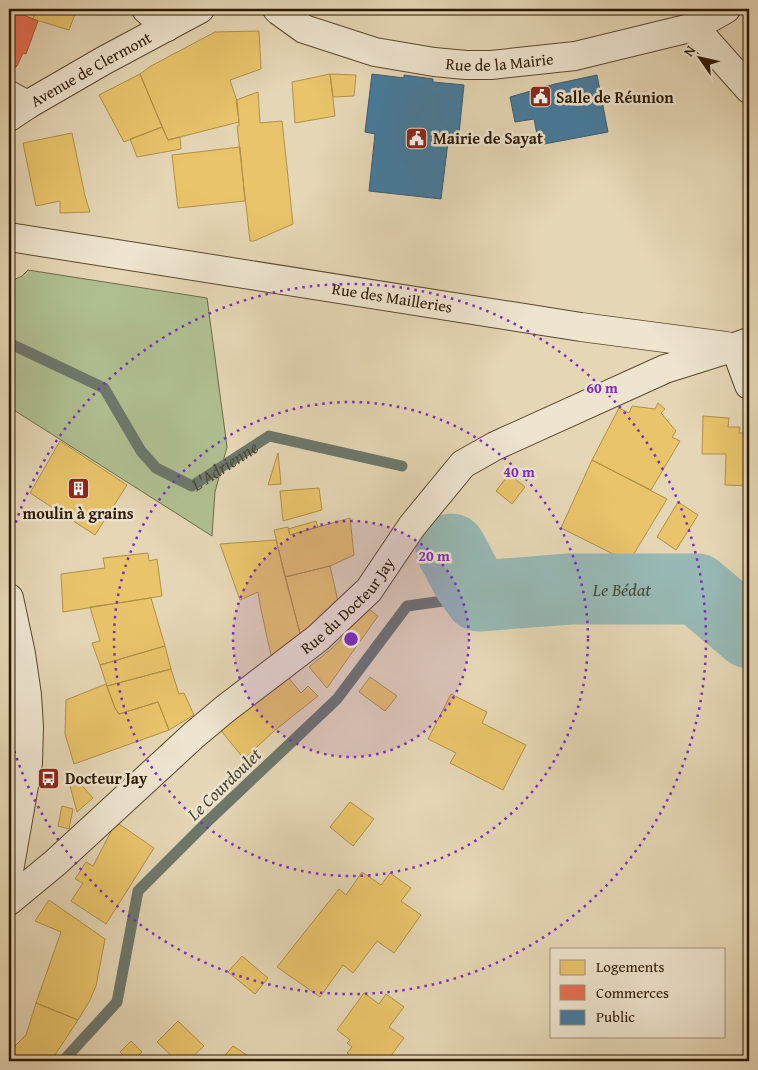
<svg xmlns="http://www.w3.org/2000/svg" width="758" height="1070" font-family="'Gentium Book Plus',serif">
	<rect width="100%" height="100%" fill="#e5d6b5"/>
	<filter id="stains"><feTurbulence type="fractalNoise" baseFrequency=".004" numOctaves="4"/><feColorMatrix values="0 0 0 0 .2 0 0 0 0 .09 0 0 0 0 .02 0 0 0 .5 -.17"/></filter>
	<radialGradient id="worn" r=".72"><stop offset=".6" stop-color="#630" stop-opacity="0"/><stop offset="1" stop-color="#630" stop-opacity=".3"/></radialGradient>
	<path fill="#afbf91" stroke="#6d6c49" d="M 28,270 L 207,298 L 227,447 L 215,492 L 212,536 L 9,407 L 9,282 L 22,276 Z"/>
	<path fill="#e9c46a" stroke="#b0904a" d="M 9,9 L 37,9 L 33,19 Z
		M 37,9 L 77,9 L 69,30 L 33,19 Z
		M 259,31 L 261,69 L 230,80 L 237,101 L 239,122 L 168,140 L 140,74 L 151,66 L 215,32 Z
		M 140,74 L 162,127 L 124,142 L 99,95 Z
		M 330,74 L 356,75 L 354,96 L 333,97 Z
		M 330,74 L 335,116 L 295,123 L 292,82 Z
		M 258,92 L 260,123 L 282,121 L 293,224 L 254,241 L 250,241 L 237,126 L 239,126 L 239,122 L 236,100 Z
		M 162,127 L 168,140 L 180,137 L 181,149 L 137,157 L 130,139 Z
		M 72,133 L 85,196 L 90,212 L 60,213 L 60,201 L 36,206 L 23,143 Z
		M 240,147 L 245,201 L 178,208 L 172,155 Z
		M 658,403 L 665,409 L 661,413 L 676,431 L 672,437 L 680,441 L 651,490 L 592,460 L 619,408 L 629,413 L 632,406 L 655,409 Z
		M 703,416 L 729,418 L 728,427 L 740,427 L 739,433 L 748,433 L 747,445 L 749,445 L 749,486 L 725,485 L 726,454 L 702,454 Z
		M 60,441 L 127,485 L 95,535 L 30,493 Z
		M 278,453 L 281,484 L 268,485 Z
		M 592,460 L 667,499 L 629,562 L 561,528 Z
		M 509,474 L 525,487 L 512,504 L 496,491 Z
		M 319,488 L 322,510 L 283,521 L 280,491 Z
		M 678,502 L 698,515 L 676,550 L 657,537 Z
		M 350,518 L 354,555 L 330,566 L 285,577 L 274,530 L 288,527 L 290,535 Z
		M 316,521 L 318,527 L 290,535 L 288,529 Z
		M 276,540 L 302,641 L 271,655 L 260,605 L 258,592 L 240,600 L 220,544 Z
		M 148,553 L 149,561 L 157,559 L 162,596 L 63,612 L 61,574 L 105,568 L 103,558 Z
		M 330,566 L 340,610 L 302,641 L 285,577 Z
		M 151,598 L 165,646 L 100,665 L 92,643 L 100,641 L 90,607 Z
		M 366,607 L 378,616 L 327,688 L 309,667 L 337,644 Z
		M 165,646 L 171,669 L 107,686 L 100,665 Z
		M 171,669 L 179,694 L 184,693 L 194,715 L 169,730 L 158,702 L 119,714 L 115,708 L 107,686 Z
		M 287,676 L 301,693 L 308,686 L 318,696 L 274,731 L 244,759 L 219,728 Z
		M 370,677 L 397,696 L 385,711 L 359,692 Z
		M 106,684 L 115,708 L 119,714 L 158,702 L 169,730 L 74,764 L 65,734 L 66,700 Z
		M 451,694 L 487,712 L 482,723 L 526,745 L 503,790 L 450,763 L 456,753 L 428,739 Z
		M 77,780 L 93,798 L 77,812 L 70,786 Z
		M 350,802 L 374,819 L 353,846 L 330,827 Z
		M 62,806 L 73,809 L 69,829 L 58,826 Z
		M 116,822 L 154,848 L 106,924 L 71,901 L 83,883 L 75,879 L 86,862 L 93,866 Z
		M 362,872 L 381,885 L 390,873 L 411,888 L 401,901 L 421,915 L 394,953 L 377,941 L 353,973 L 343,965 L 320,997 L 277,967 L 339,889 L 346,895 Z
		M 49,900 L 105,939 L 96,986 L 89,1002 L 78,1020 L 36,1003 L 61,932 L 35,921 Z
		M 242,956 L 268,978 L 255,994 L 228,972 Z
		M 364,993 L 379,1004 L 386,994 L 404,1007 L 389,1027 L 404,1038 L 387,1061 L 372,1061 L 368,1058 L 365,1061 L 358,1061 L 347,1053 L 352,1047 L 347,1043 L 350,1040 L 337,1030 Z
		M 36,1003 L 78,1020 L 51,1061 L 9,1061 L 9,1052 L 26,1035 Z
		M 178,1021 L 204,1046 L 188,1061 L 177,1061 L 157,1042 Z
		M 131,1041 L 142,1052 L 132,1061 L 130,1061 L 120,1052 Z
		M 233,1046 L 253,1059 L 256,1061 L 220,1061 Z"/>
	<path fill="#e76f51" stroke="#af5539" d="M 9,9 L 38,21 L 26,54 L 23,53 L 17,66 L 12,70 L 9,71 Z"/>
	<path fill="#457b9d" stroke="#3d5d6e" d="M 372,74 L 404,78 L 404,75 L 433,79 L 433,82 L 464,85 L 458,143 L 448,142 L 441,199 L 369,191 L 375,134 L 365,132 Z
		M 597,75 L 608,132 L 539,145 L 534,119 L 515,122 L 510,97 L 555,84 Z"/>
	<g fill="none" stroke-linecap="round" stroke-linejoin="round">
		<g stroke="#6c786c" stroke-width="11">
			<path id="s1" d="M 9,345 L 13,345 L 104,388 L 141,451 L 156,468 L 192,486 L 269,436 L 402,466"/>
			<path d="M 63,1061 L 117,1002 L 138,891 L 207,822 L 337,699 L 407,606 L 479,596"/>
		</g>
		<path stroke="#97b8b4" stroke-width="71" id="s2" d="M 451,549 L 467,579 L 479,596 L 570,589 L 697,589 L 749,633"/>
		<defs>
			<g id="minor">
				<path d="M 146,9 L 167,27"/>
				<path id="s3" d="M 277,9 L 279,11 L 304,29 L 375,52 L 434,62 L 466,65 L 491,65 L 575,56 L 694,27 L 726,9"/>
				<path d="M 694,27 L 749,89"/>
				<path d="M 9,95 L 27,105"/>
				<path id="s4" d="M 9,237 L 581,327 L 726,346"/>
				<path d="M 735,347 L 749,385"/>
				<path id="s5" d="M 9,901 L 55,863 L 194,735 L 225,709 L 318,638 L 369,590 L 412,526 L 463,464 L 495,446 L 665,369 L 735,347 L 749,342"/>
			</g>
			<g id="tertiary">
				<path id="s6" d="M 9,117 L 27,105 L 103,61 L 200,9"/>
				<path d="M 9,598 L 21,654 L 27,695 L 29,727 L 28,763 L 9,871"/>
			</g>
		</defs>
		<use href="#minor" stroke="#5a482e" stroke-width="30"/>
		<use href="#tertiary" stroke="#5a482e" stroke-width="30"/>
		<use href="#minor" stroke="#eee4cf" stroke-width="28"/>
		<use href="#tertiary" stroke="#eee4cf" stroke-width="28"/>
	</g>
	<circle cx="351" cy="639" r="118" fill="#7b2cbf" fill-opacity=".12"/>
	<g fill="none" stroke="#7b2cbf" stroke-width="2.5" stroke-dasharray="2.5 5">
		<circle cx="351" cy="639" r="118"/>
		<circle cx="351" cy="639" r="237"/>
		<path d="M9 544A355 355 0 1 1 9 734"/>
	</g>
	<defs>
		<symbol id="civic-square" viewBox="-11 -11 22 22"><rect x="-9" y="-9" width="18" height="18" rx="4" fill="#8f2418" stroke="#eee4cf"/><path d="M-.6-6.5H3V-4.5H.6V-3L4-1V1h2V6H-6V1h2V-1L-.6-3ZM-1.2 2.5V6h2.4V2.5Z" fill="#fff"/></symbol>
		<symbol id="building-square" viewBox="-11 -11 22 22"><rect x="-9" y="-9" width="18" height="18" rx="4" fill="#8f2418" stroke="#eee4cf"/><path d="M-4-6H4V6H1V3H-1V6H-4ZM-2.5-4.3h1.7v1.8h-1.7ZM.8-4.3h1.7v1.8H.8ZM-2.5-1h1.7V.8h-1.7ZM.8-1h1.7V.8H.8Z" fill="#fff"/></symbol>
		<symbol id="bus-square" viewBox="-11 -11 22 22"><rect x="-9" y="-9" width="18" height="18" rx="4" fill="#8f2418" stroke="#eee4cf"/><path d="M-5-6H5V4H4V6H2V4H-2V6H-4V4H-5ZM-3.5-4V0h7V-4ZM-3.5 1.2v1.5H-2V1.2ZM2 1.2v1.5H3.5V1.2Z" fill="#fff"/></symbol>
	</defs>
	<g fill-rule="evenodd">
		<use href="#civic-square" x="528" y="84" width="25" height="25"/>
		<use href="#civic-square" x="404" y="126" width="25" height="25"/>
		<use href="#building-square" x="66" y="476" width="25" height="25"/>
		<use href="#bus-square" x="36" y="766" width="25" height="25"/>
	</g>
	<g text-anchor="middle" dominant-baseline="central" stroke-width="5" stroke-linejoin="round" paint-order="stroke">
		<g font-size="16" fill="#2b1801" stroke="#eee4cf">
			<text stroke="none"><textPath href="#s3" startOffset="234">Rue de la Mairie</textPath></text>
			<text stroke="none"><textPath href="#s6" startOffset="95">Avenue de Clermont</textPath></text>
			<text stroke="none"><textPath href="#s4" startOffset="388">Rue des Mailleries</textPath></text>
			<text stroke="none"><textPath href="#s5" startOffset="450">Rue du Docteur Jay</textPath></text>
		</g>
		<g font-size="16" font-weight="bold" fill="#2b1801" stroke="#eee4cf" text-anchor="start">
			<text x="556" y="97">Salle de Réunion</text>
			<text x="433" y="138">Mairie de Sayat</text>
			<text x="78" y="513" text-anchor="middle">moulin à grains</text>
			<text x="65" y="778">Docteur Jay</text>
		</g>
		<g font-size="18" font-style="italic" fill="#4b4837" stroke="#eee4cf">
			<text stroke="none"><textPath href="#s1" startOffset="279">L'Adrienne</textPath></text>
			<text stroke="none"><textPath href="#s2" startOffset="198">Le Bédat</textPath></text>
			<text transform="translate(224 784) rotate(-44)">Le Courdoulet</text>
		</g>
	</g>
	<circle cx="351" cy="639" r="8" fill="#7b2cbf" stroke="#eee4cf" stroke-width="2.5"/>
	<g font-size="15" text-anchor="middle" font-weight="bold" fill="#7b2cbf" stroke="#eee4cf" stroke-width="5" stroke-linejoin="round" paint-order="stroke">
		<text x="602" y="393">60 m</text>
		<text x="519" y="477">40 m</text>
		<text x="434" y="561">20 m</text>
	</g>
	<rect width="758" height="1070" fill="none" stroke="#e5d6b5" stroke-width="30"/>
	<rect x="10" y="10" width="738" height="1050" fill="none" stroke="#2b1801" stroke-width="2.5"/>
	<rect x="15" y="15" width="728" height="1040" fill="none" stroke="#2b1801"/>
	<rect x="550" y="948" width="175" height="90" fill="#eee4cf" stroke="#a0927d"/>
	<rect x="560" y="960" width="25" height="15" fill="#e9c46a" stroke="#a0927d"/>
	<text x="596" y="972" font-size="15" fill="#2b1801">Logements</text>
	<rect x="560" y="985" width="25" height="15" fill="#e76f51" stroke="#a0927d"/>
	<text x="596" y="998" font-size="15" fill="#2b1801">Commerces</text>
	<rect x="560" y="1010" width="25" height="15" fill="#457b9d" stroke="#a0927d"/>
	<text x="596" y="1022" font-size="15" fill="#2b1801">Public</text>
	<g transform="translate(700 58) rotate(304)" stroke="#eee4cf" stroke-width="4" paint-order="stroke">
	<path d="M0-4L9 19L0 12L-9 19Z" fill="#2b1801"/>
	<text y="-8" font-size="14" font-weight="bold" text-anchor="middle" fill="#2b1801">N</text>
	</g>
	<rect width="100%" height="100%" filter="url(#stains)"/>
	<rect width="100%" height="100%" fill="url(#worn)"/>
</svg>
